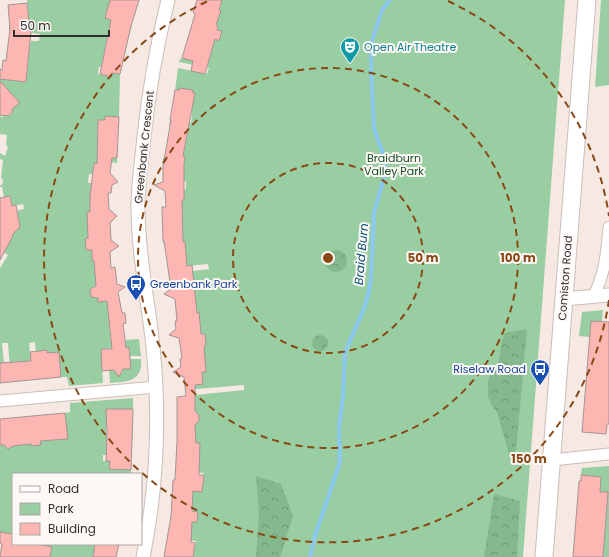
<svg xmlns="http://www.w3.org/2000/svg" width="609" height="557" font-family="Poppins,sans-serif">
	<defs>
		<pattern id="forest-crowns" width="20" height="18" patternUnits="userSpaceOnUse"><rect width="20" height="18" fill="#84b98d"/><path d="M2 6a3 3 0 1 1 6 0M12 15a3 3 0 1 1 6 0" fill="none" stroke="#6d9773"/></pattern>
	</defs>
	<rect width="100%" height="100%" fill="#f6e9e3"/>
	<path fill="#99cea2" d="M 27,0 L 112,0 L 109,11 L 107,11 L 105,18 L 132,26 L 129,34 L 109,30 L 101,67 L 99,67 L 98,74 L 111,77 L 112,73 L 120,74 L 119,117 L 105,120 L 98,120 L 97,154 L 104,158 L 117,158 L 117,163 L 111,162 L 111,165 L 94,163 L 93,174 L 89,174 L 88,183 L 92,183 L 105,199 L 109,199 L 109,201 L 90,202 L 90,212 L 87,213 L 87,222 L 91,222 L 106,237 L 86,239 L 86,250 L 92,250 L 92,261 L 94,261 L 95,267 L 111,266 L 111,268 L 104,268 L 96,286 L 90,289 L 91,297 L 98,298 L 99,302 L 108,301 L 112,304 L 120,303 L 121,307 L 109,325 L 111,341 L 139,339 L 141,356 L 130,356 L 129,347 L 101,349 L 103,383 L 69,386 L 67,377 L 61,377 L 59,352 L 48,359 L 47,350 L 36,354 L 35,342 L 29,343 L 31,361 L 11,362 L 11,382 L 8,343 L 2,343 L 4,363 L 0,363 L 0,268 L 8,255 L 0,250 L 0,247 L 12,230 L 18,229 L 20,227 L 15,211 L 24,209 L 23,204 L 9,207 L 8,205 L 12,204 L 10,196 L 4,197 L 2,187 L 0,187 L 0,185 L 2,185 L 3,179 L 1,178 L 3,160 L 0,159 L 0,153 L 5,156 L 8,147 L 6,145 L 7,135 L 0,134 L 0,115 L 1,117 L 3,117 L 4,115 L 10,116 L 12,112 L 11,105 L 17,106 L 19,102 L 0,90 L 0,79 L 26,82 L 29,54 L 17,51 L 29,52 L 31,41 L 39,41 L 40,34 L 9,30 L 9,23 L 29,22 Z
		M 222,0 L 565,0 L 523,557 L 193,557 L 196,541 L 188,540 L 190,521 L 197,522 L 198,512 L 191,511 L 193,491 L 202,491 L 204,473 L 195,472 L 196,437 L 177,436 L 195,431 L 195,423 L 199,421 L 199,415 L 195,413 L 195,406 L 191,406 L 195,395 L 244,390 L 244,385 L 185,390 L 185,386 L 203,384 L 202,372 L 206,372 L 205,363 L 183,351 L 181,352 L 181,348 L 206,345 L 205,334 L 201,334 L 198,312 L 178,315 L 193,306 L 169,274 L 209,269 L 208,264 L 187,266 L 185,242 L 163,244 L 163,241 L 175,241 L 175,238 L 183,237 L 182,204 L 176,204 L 184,190 L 186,189 L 186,181 L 184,181 L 167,165 L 162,164 L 163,158 L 184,162 L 185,157 L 183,156 L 187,136 L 169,125 L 170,120 L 191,123 L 192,114 L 191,114 L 195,93 L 192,92 L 192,90 L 179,88 L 179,90 L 175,90 L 178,68 L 207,74 L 209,68 L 179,62 L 180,59 L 182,59 L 182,58 L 208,65 L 214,39 L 219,41 L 222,32 L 217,30 L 218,25 L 206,22 L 218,18 L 221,11 L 219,10 Z
		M 601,0 L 609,0 L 609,85 L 595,87 Z
		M 603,310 L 602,321 L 591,321 L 590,337 L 579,336 L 582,312 Z
		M 130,359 L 141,359 C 143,381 128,382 110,383 L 109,370 L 114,370 L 117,373 L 121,373 L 123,369 L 131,369 Z
		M 133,398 L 133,409 L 106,409 L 106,433 L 133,433 L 132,442 L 107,441 L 106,447 L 111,448 L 110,455 L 103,455 L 103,461 L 110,461 L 110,469 L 131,470 L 131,473 L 129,474 L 13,474 L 13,532 L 12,539 L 0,532 L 0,445 L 4,444 L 7,448 L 12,445 L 31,444 L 31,446 L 40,445 L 39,416 L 45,415 L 47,441 L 67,439 L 65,413 L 70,412 L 70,403 Z
		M 609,466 L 609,557 L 603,557 L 606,520 L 599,503 L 607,503 L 608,493 L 600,492 L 601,477 L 581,475 L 582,468 Z
		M 37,544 L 95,544 L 93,557 L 50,557 L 52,547 Z"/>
	<path fill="url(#forest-crowns)" d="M325 261a11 11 0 1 1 22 0a11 11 0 1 1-22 0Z
		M 527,329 L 515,462 L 510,457 L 497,412 L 492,406 L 488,396 L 488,382 L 491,371 L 497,369 L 502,341 L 505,333 Z
		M312 343a8 8 0 1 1 16 0a8 8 0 1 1-16 0Z
		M 256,476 L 281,484 L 293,516 L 280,557 L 256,557 L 259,512 Z
		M 494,494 L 520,501 L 517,557 L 484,557 Z"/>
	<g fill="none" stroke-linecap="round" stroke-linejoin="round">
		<path stroke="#8cc9f1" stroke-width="4" d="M 310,557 L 314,539 L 340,462 L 339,428 L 343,396 L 345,352 L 363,311 L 368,296 L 371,279 L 374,213 L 386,170 L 384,157 L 374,128 L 371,68 L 372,41 L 382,10 L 390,0"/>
	</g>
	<path fill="#feb6b3" stroke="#a19493" d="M 110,0 L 139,0 L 131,26 L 120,74 L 112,73 L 111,77 L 100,74 L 111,20 L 105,18 Z
		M 197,0 L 222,0 L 219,10 L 221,11 L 216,25 L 218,26 L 217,30 L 222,31 L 219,41 L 215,39 L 205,74 L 191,71 L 193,61 L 182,58 L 195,14 L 193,12 Z
		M 27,3 L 30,32 L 31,32 L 26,82 L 0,79 L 0,69 L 2,70 L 3,60 L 6,61 L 10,29 L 8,5 Z
		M 0,81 L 20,103 L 13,108 L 12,112 L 9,116 L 0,115 Z
		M 179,88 L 193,90 L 192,92 L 195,93 L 183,156 L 185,157 L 184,164 L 184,200 L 182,200 L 183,242 L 185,242 L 187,266 L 192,265 L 197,313 L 199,312 L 201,334 L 205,334 L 206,345 L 204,346 L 206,372 L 202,372 L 203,384 L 195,385 L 195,411 L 199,415 L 199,421 L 195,425 L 196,443 L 200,443 L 199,475 L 204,475 L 202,492 L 193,491 L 192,511 L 198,512 L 197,522 L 192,522 L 191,542 L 195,543 L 193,557 L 164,557 L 171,516 L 173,480 L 175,480 L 177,441 L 177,397 L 186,396 L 184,377 L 173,372 L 181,367 L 180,359 L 182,358 L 179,338 L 169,335 L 176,329 L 175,321 L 177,321 L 175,299 L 164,294 L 171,289 L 164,241 L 163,241 L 162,207 L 166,207 L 165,191 L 154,185 L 163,182 L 163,166 L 171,120 L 170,120 L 175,90 L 179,90 Z
		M 105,116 L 119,117 L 117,158 L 112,158 L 110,173 L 118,182 L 112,185 L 111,193 L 108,193 L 109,209 L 117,216 L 110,223 L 111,240 L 119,246 L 110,252 L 111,268 L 115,267 L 117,284 L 125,287 L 118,292 L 122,313 L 125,313 L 126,323 L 123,324 L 126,348 L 129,347 L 131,369 L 123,369 L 119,377 L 114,370 L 102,371 L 101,349 L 112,349 L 107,301 L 98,302 L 98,298 L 91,297 L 90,289 L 96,286 L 94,261 L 92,261 L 92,250 L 86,250 L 85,239 L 88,238 L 87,212 L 90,212 L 90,196 L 94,163 L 97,164 L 98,120 L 105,120 Z
		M 10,196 L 12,206 L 16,205 L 20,227 L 12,235 L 13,236 L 0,260 L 0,198 Z
		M 591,321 L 609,322 L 609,424 L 607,424 L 606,434 L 582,432 Z
		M 47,350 L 47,353 L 59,352 L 61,377 L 0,383 L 0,363 L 31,361 L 30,352 Z
		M 106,409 L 133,409 L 131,470 L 109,469 L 110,461 L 106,461 L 107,433 Z
		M 65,413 L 68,439 L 40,441 L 41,445 L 31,446 L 31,444 L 13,446 L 8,449 L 4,445 L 0,445 L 0,419 Z
		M 581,475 L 601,477 L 600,492 L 608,492 L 603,557 L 573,557 L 579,481 L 581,481 Z
		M 0,532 L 13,534 L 13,544 L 37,544 L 52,547 L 50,557 L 0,557 L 2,544 L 0,543 Z
		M 95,544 L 119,544 L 116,557 L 93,557 Z"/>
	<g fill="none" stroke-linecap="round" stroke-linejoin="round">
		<defs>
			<path id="minor" d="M 594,296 C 605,272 607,253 609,227
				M 0,401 L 156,387
				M 552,460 L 609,454"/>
			<path id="tertiary" d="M 564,299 L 609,295
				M 143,557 C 157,488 160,417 153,347 C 148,300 138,253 138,206 C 138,186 141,166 143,146 C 148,96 156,48 168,0"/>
			<path id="primary" d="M 544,557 L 587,0"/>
		</defs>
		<use href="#minor" stroke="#cabeb8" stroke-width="13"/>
		<use href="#tertiary" stroke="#cabeb8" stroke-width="15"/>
		<use href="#primary" stroke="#cabeb8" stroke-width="19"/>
		<use href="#minor" stroke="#fff" stroke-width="11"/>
		<use href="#tertiary" stroke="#fff" stroke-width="13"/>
		<use href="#primary" stroke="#fff" stroke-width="17"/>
	</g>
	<g fill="none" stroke="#894814" stroke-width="2" stroke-dasharray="7 5">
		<circle cx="328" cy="258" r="95"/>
		<circle cx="328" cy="258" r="190"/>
		<path d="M609 300A284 284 0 1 1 208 1M448 1A284 284 0 0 1 609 216"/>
	</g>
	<defs>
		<symbol id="theatre-pin" viewBox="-11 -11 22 30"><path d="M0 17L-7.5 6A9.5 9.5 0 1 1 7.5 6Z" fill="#0f9aa8" stroke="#fdf8f6"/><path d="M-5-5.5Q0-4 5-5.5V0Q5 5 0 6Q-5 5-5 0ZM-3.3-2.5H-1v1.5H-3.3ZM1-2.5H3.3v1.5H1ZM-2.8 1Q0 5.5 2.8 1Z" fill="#fff"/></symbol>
		<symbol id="bus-pin" viewBox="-11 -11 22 30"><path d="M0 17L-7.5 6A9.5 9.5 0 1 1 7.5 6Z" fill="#1a4fb4" stroke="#fdf8f6"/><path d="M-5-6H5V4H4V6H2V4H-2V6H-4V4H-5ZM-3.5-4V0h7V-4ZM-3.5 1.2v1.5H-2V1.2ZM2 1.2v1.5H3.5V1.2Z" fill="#fff"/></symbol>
	</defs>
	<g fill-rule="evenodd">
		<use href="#theatre-pin" x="339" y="36" width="22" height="30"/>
		<use href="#bus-pin" x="125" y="273" width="22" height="30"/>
		<use href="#bus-pin" x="529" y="358" width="22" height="30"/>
	</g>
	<g text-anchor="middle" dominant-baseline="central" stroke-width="4" stroke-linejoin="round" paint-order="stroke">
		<g font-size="11" fill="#0d838f" stroke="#fdf8f6" text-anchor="start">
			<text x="364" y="47">Open Air Theatre</text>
		</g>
		<g font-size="11" fill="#332e2c" stroke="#fdf8f6">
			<text transform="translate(144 147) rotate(-84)">Greenbank Crescent</text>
			<text transform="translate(565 278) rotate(-86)">Comiston Road</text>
		</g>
		<g font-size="11" fill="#124d23" stroke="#fdf8f6">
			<text x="394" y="158">Braidburn<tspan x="394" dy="13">Valley Park</tspan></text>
		</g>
		<g font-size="11" fill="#164399" stroke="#fdf8f6" text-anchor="start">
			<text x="150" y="284">Greenbank Park</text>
			<text x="526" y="369" text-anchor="end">Riselaw Road</text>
		</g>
		<g font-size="12" font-style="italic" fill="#004f74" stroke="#fdf8f6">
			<text transform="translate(361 254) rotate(-85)">Braid Burn</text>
		</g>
	</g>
	<circle cx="328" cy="258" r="6" fill="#894814" stroke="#fdf8f6" stroke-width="2"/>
	<g font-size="12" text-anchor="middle" font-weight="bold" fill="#894814" stroke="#fdf8f6" stroke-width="4" stroke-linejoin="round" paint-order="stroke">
		<text x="423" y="262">50 m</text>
		<text x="518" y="262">100 m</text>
		<text x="529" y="463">150 m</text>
	</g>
	<rect x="12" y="473" width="130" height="72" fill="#fdf8f6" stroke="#aca7a5"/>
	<rect x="20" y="486" width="20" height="6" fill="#ffffff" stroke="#aca7a5"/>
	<text x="48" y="493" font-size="12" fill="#332e2c">Road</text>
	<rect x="20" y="503" width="20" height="12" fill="#99cea2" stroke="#aca7a5"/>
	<text x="48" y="513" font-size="12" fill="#332e2c">Park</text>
	<rect x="20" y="523" width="20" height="12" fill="#feb6b3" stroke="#aca7a5"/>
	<text x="48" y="533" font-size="12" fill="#332e2c">Building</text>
	<path d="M14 30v6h95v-6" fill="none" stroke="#332e2c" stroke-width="2"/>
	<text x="20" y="30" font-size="12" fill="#332e2c" stroke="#fdf8f6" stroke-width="3" paint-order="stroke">50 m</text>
</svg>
